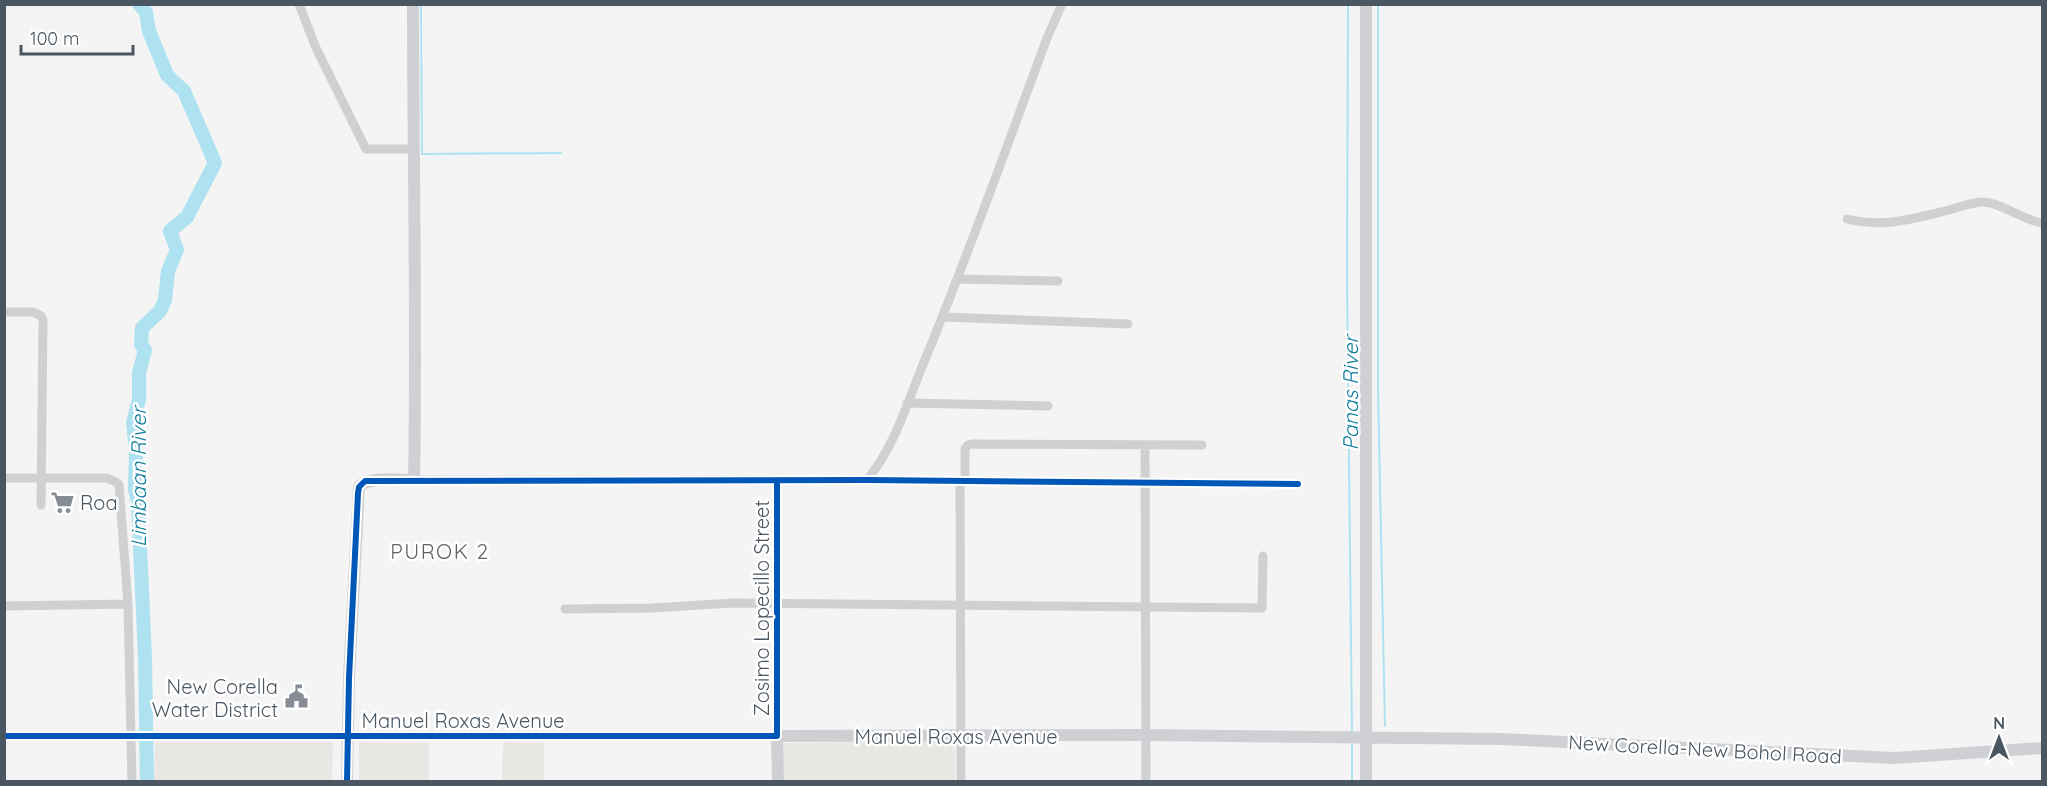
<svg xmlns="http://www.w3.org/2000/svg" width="2047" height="786" font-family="Quicksand,sans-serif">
	<rect width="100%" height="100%" fill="#f4f4f4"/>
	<path fill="#e8e7e3" d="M 955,741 L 955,781 L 782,781 L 782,743 Z
		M 155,742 L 333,742 L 332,781 L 154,781 Z
		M 359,742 L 429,743 L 429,781 L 359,781 Z
		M 503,742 L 544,743 L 544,781 L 502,781 Z"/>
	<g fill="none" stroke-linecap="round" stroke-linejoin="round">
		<path stroke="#aee2f0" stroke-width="2" d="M 421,4 L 422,154 L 561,153
			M 1348,4 L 1347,278 L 1352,734
			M 1378,4 L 1378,389 L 1385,726
			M 1352,742 L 1352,782"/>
		<path stroke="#aee2f0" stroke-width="14" d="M 139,4 L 146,12 L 149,31 L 167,75 L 184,91 L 215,163 L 187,217 L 170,231 L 177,250 L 168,271 L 165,300 L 160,311 L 142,328 L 141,344 L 145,350 L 139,373 L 139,399 L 133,423 L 136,450 L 135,489 L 138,502 L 145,657 L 147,782"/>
		<path stroke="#ced0d2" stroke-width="9" d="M 299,4 L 316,48 L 366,149 L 413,149
			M 1847,219 C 1883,228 1913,219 1949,210 C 1959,207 1970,203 1981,202 C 1999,201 2022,220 2042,223
			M 957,279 L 1058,281
			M 4,312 L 33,312 L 41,316 L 43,320 L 41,505
			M 943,317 L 1128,324
			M 907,403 L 1048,406
			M 1145,445 L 1146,782
			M 4,478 L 107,478 L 116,482 L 119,485 L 128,604 L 132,782
			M 414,480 L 867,480 L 1298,484
			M 867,480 C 895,446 907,403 924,362 C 968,256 1007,146 1047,38 L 1062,4
			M 960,481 L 961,782
			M 965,481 L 965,449 L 968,445 L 972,444 L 1202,445
			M 4,606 L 128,604
			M 565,609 L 652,608 L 733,603 L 1262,608 L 1263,556
			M 4,736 L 777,736 L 777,481"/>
		<path stroke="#ced0d4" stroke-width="12" d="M 347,782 L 349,678 L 359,487 C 367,476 400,480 414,480 C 417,322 413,163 413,4
			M 778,782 L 777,736 L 1146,735 L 1502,739 L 1894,758 L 2042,748
			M 1366,782 L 1366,4"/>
		<defs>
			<path id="cycleway" d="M 4,736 L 777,736 L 777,481
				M 347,782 L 349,678 L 358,493 L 359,487 L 365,481 L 867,480 L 1298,484"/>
		</defs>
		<use href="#cycleway" stroke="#fff" stroke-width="10"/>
		<use href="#cycleway" stroke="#0057b8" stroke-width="6"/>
	</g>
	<defs>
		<symbol id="supermarket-bare" viewBox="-9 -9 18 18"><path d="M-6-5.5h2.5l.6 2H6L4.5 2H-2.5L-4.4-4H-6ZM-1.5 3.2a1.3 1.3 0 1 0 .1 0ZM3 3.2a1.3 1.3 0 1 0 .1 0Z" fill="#868d94" stroke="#fff" stroke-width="2.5" paint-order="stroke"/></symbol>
		<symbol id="civic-bare" viewBox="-9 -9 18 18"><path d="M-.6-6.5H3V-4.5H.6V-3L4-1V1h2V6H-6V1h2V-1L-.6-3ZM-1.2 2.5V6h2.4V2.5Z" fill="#868d94" stroke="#fff" stroke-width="2.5" paint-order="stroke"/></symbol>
	</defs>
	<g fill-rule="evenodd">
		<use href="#supermarket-bare" x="46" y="486" width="33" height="33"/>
		<use href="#civic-bare" x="280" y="680" width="33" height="33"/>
	</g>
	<g text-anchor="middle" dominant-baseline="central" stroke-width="5" stroke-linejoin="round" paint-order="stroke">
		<g font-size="20" fill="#4a5661" stroke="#fff" text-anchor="start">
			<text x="80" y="502">Roa</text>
			<text x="278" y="686" text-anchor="end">New Corella<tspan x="278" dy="23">Water District</tspan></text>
		</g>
		<g font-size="20" fill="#4a5661" stroke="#fff">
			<text transform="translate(761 608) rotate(-90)">Zosimo Lopecillo Street</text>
			<text x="463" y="720">Manuel Roxas Avenue</text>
			<text x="956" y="736">Manuel Roxas Avenue</text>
			<text transform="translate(1705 749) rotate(3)">New Corella-New Bohol Road</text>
		</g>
		<g font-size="21" font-style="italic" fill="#0c7c9b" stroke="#fff">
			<text transform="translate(1350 393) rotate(-90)">Panas River</text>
			<text transform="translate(138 477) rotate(-90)">Limbaan River</text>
		</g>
		<g font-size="21" letter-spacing="1.5" fill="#5f6368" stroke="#fff">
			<text x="440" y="551">PUROK 2</text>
		</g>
	</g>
	<rect width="2047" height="786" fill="none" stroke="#4a5661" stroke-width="12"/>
	<g transform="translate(1999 738)" stroke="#ffffff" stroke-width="4.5" paint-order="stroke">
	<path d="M0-4.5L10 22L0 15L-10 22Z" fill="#4a5661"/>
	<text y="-9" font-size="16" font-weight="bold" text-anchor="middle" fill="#4a5661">N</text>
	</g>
	<path d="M21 45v9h112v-9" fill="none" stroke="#4a5661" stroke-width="3"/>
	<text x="30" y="45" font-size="18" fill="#4a5661" stroke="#ffffff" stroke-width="4.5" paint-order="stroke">100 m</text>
</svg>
